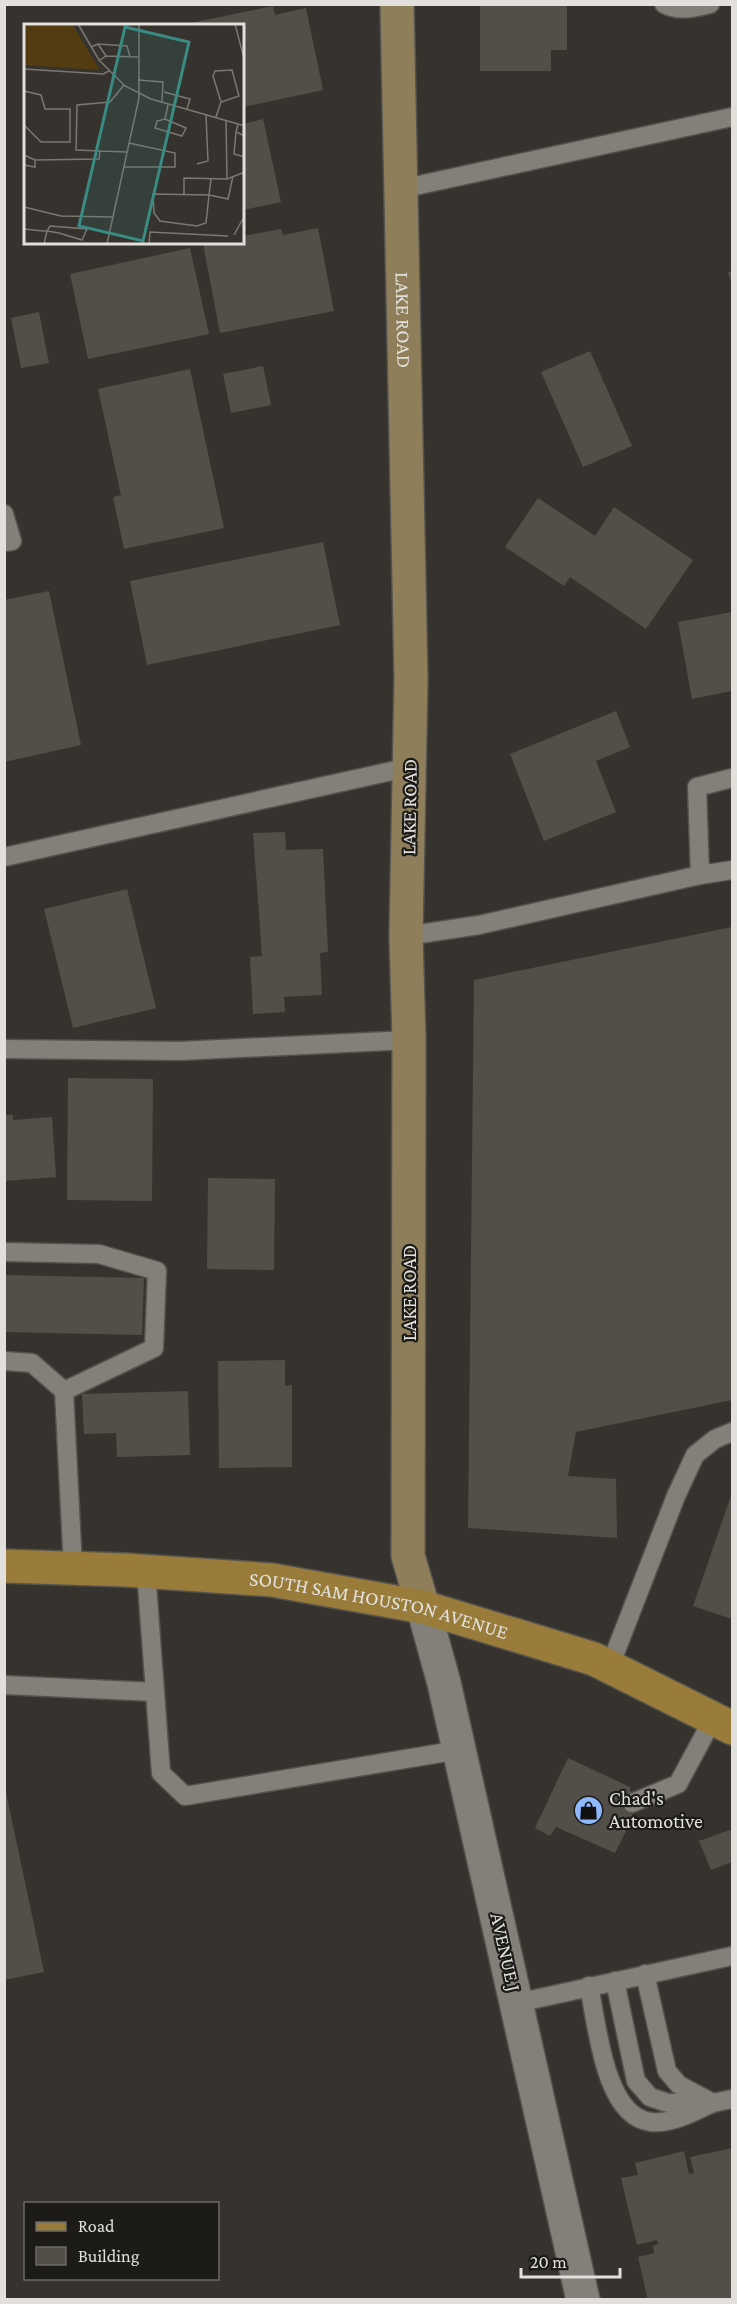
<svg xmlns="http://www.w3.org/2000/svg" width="737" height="2304" font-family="'Crimson Pro',serif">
	<rect width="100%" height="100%" fill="#36332e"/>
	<path fill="#524f49" d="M 480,4 L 567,4 L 567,50 L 551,50 L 551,71 L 480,71 Z
		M 273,6 L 275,15 L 306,8 L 323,90 L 243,107 L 243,26 L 186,24 Z
		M 263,119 L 281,202 L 243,210 L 243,124 Z
		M 318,228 L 334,311 L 220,333 L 203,244 L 243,243 L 243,236 L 281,229 L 283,235 Z
		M 190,248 L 209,334 L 88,359 L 70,274 Z
		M 732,271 L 732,285 L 728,272 Z
		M 39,312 L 49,363 L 21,368 L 11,318 Z
		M 590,351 L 632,446 L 583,467 L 541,372 Z
		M 263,366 L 271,405 L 231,413 L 223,374 Z
		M 190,369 L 224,528 L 124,549 L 113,497 L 121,495 L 98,389 Z
		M 538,498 L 595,536 L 614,507 L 693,560 L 646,629 L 570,577 L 564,586 L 505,547 Z
		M 323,542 L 340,625 L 147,665 L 130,581 Z
		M 49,591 L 81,745 L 4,762 L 4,600 Z
		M 732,612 L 732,691 L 692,699 L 678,622 Z
		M 616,711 L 630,747 L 596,761 L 616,812 L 544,841 L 510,754 Z
		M 285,832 L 286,850 L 323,849 L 328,952 L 320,953 L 322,995 L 284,997 L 285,1012 L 253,1014 L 250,957 L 262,956 L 253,833 Z
		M 127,889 L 156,1008 L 73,1028 L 44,909 Z
		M 732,927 L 732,1400 L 576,1432 L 568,1476 L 616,1479 L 617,1538 L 468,1528 L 474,980 Z
		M 68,1078 L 153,1079 L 152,1201 L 67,1200 Z
		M 4,1115 L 13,1115 L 13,1120 L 52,1117 L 56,1177 L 4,1181 Z
		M 208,1178 L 275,1179 L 274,1270 L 207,1269 Z
		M 4,1275 L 144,1278 L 142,1335 L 4,1332 Z
		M 285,1360 L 285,1386 L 292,1385 L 292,1467 L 219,1468 L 218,1361 Z
		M 188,1391 L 190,1455 L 117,1457 L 116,1433 L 84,1434 L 82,1394 Z
		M 732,1493 L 732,1619 L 693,1606 Z
		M 568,1758 L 630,1787 L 633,1817 L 615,1853 L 556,1827 L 550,1836 L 535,1828 Z
		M 4,1783 L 44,1972 L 4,1980 Z
		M 732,1829 L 732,1862 L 711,1870 L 699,1841 Z
		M 732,2148 L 732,2300 L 648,2300 L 638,2257 L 654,2253 L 653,2246 L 658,2244 L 657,2240 L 637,2245 L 621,2178 L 638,2175 L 635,2163 L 684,2151 L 689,2174 L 694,2173 L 690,2157 Z"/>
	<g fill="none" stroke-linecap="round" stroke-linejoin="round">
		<defs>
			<path id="lane" d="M 664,4 C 678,12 694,8 710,4
				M 401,189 L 732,117
				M 4,514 L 12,541 L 4,542
				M 4,857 L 410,767
				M 700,875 L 732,870
				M 406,936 L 479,925 L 700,875 L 697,787 L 732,778
				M 4,1049 L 180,1051 L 409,1040
				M 4,1252 L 99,1254 L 157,1271 L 154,1348 L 64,1391
				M 4,1361 L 32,1363 L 64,1391 L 73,1568
				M 146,1571 L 161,1773 L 185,1796 L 459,1750
				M 610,1666 L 676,1496 L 695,1455 L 715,1439 L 732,1432
				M 4,1685 L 155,1692
				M 632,1803 L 678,1784 L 714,1717
				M 645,1974 L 667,2071 L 679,2085 L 711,2102
				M 615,1981 L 636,2081 L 650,2097 L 668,2103 L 713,2103 L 732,2099
				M 589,1986 C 597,2023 604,2117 651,2122 C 673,2124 694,2111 713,2103
				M 517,2003 L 732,1956"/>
			<path id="street" d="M 423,1607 L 444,1683 L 583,2300"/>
			<g id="secondary">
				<path id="s1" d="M 397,4 L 411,679 L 406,936 L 409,1040 L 408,1556 L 423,1607"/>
			</g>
			<g id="primary">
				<path id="s2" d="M 4,1566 L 126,1570 L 272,1580 L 423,1607 L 594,1659 L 732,1728"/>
			</g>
		</defs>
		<use href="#lane" stroke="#54514e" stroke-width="21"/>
		<use href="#street" stroke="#54514e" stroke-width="36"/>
		<use href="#secondary" stroke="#54514e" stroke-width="36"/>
		<use href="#primary" stroke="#54514e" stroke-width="36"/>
		<use href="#lane" stroke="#83807a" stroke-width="18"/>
		<use href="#street" stroke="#83807a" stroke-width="33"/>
		<use href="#secondary" stroke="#8e7e5a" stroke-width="33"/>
		<use href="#primary" stroke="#997c39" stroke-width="33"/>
	</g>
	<defs>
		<symbol id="shop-disc" viewBox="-11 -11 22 22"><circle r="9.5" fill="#90b8fd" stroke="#1c1b18"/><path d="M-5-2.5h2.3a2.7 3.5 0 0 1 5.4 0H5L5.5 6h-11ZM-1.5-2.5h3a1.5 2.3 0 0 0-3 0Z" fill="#111"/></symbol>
	</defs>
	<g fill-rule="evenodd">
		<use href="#shop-disc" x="572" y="1794" width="33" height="33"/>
	</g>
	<g text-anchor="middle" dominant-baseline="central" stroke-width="4.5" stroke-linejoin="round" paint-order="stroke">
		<g font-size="20" fill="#e2e0dd" stroke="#1c1b18">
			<text stroke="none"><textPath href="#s1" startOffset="316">LAKE ROAD</textPath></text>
			<text transform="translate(409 807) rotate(-89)">LAKE ROAD</text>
			<text transform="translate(409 1293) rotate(-90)">LAKE ROAD</text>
			<text stroke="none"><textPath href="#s2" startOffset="378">SOUTH SAM HOUSTON AVENUE</textPath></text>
			<text transform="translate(506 1952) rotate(77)">AVENUE J</text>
		</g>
		<g font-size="20" fill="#e2e0dd" stroke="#1c1b18" text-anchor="start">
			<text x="609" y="1798">Chad's<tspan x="609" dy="23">Automotive</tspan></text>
		</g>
	</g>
	<g transform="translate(24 24)">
		<rect width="220" height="220" fill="#36332e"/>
		<path d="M 0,0 L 48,0 L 76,46 L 0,41 Z" fill="#533c0f"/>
		<path fill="none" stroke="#7b7874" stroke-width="1.5" d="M 54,0 L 75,36 L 101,62 L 127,75 L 221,102M 211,0 L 221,38M 74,20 L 103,22 L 106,33M 67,23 L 74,20 L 82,32M 76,36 L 82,32 L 114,33M 0,45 L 79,50 L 85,47M 114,56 L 139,58 L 138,78M 0,67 L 17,71 L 21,85 L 46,85 L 46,118 L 17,118 L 0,101M 140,68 L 166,75 L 163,85M 192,93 L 197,78 L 215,72 L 208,46 L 191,47 L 189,52 L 197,78M 141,95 L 133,97 L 131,104 L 158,112 L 162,104 L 141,95 L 144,81M 202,96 L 203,154M 214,100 L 212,108 L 221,112M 212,108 L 210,130 L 221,133M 76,127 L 52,126 L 53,81 L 86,78 L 100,61M 0,131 L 11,136 L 75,135 L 76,127 L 103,128M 173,140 L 184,137 L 182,91M 0,141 L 11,143 L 11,136M 99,143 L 151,143 L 151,129 L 105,119M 187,155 L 185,171 L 204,175 L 209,152M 129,170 L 185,171 L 182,199 L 173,202 L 136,197 L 130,189 ZM 160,171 L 160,154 L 203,155 L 221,148M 0,183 L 37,192 L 88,193M 0,205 L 19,207 L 23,207 L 35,209 L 58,216 L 63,205 L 26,202 L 23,207 L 20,220M 210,211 L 221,191M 83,220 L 115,74 L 115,0M 125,220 L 126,208 L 204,212"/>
		<path fill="#398b84" fill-opacity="0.15" stroke="#398b84" stroke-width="3" d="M 101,3 L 165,18 L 119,217 L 55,202 Z"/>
		<rect width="220" height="220" fill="none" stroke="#e2e0dd" stroke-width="3"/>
	</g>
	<rect width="737" height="2304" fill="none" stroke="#e2e0dd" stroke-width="12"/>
	<rect x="24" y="2202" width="195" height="78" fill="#1c1b18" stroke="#6b6a67" stroke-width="1.5"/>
	<rect x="36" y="2222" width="30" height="9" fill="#997c39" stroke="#6b6a67" stroke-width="1.5"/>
	<text x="78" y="2232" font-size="18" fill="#e2e0dd">Road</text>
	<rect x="36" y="2247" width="30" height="18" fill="#524f49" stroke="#6b6a67" stroke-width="1.5"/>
	<text x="78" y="2262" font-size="18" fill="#e2e0dd">Building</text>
	<path d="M521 2268v9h99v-9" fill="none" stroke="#e2e0dd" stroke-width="3"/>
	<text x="530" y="2268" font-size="18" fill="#e2e0dd" stroke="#1c1b18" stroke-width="4.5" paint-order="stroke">20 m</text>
</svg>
